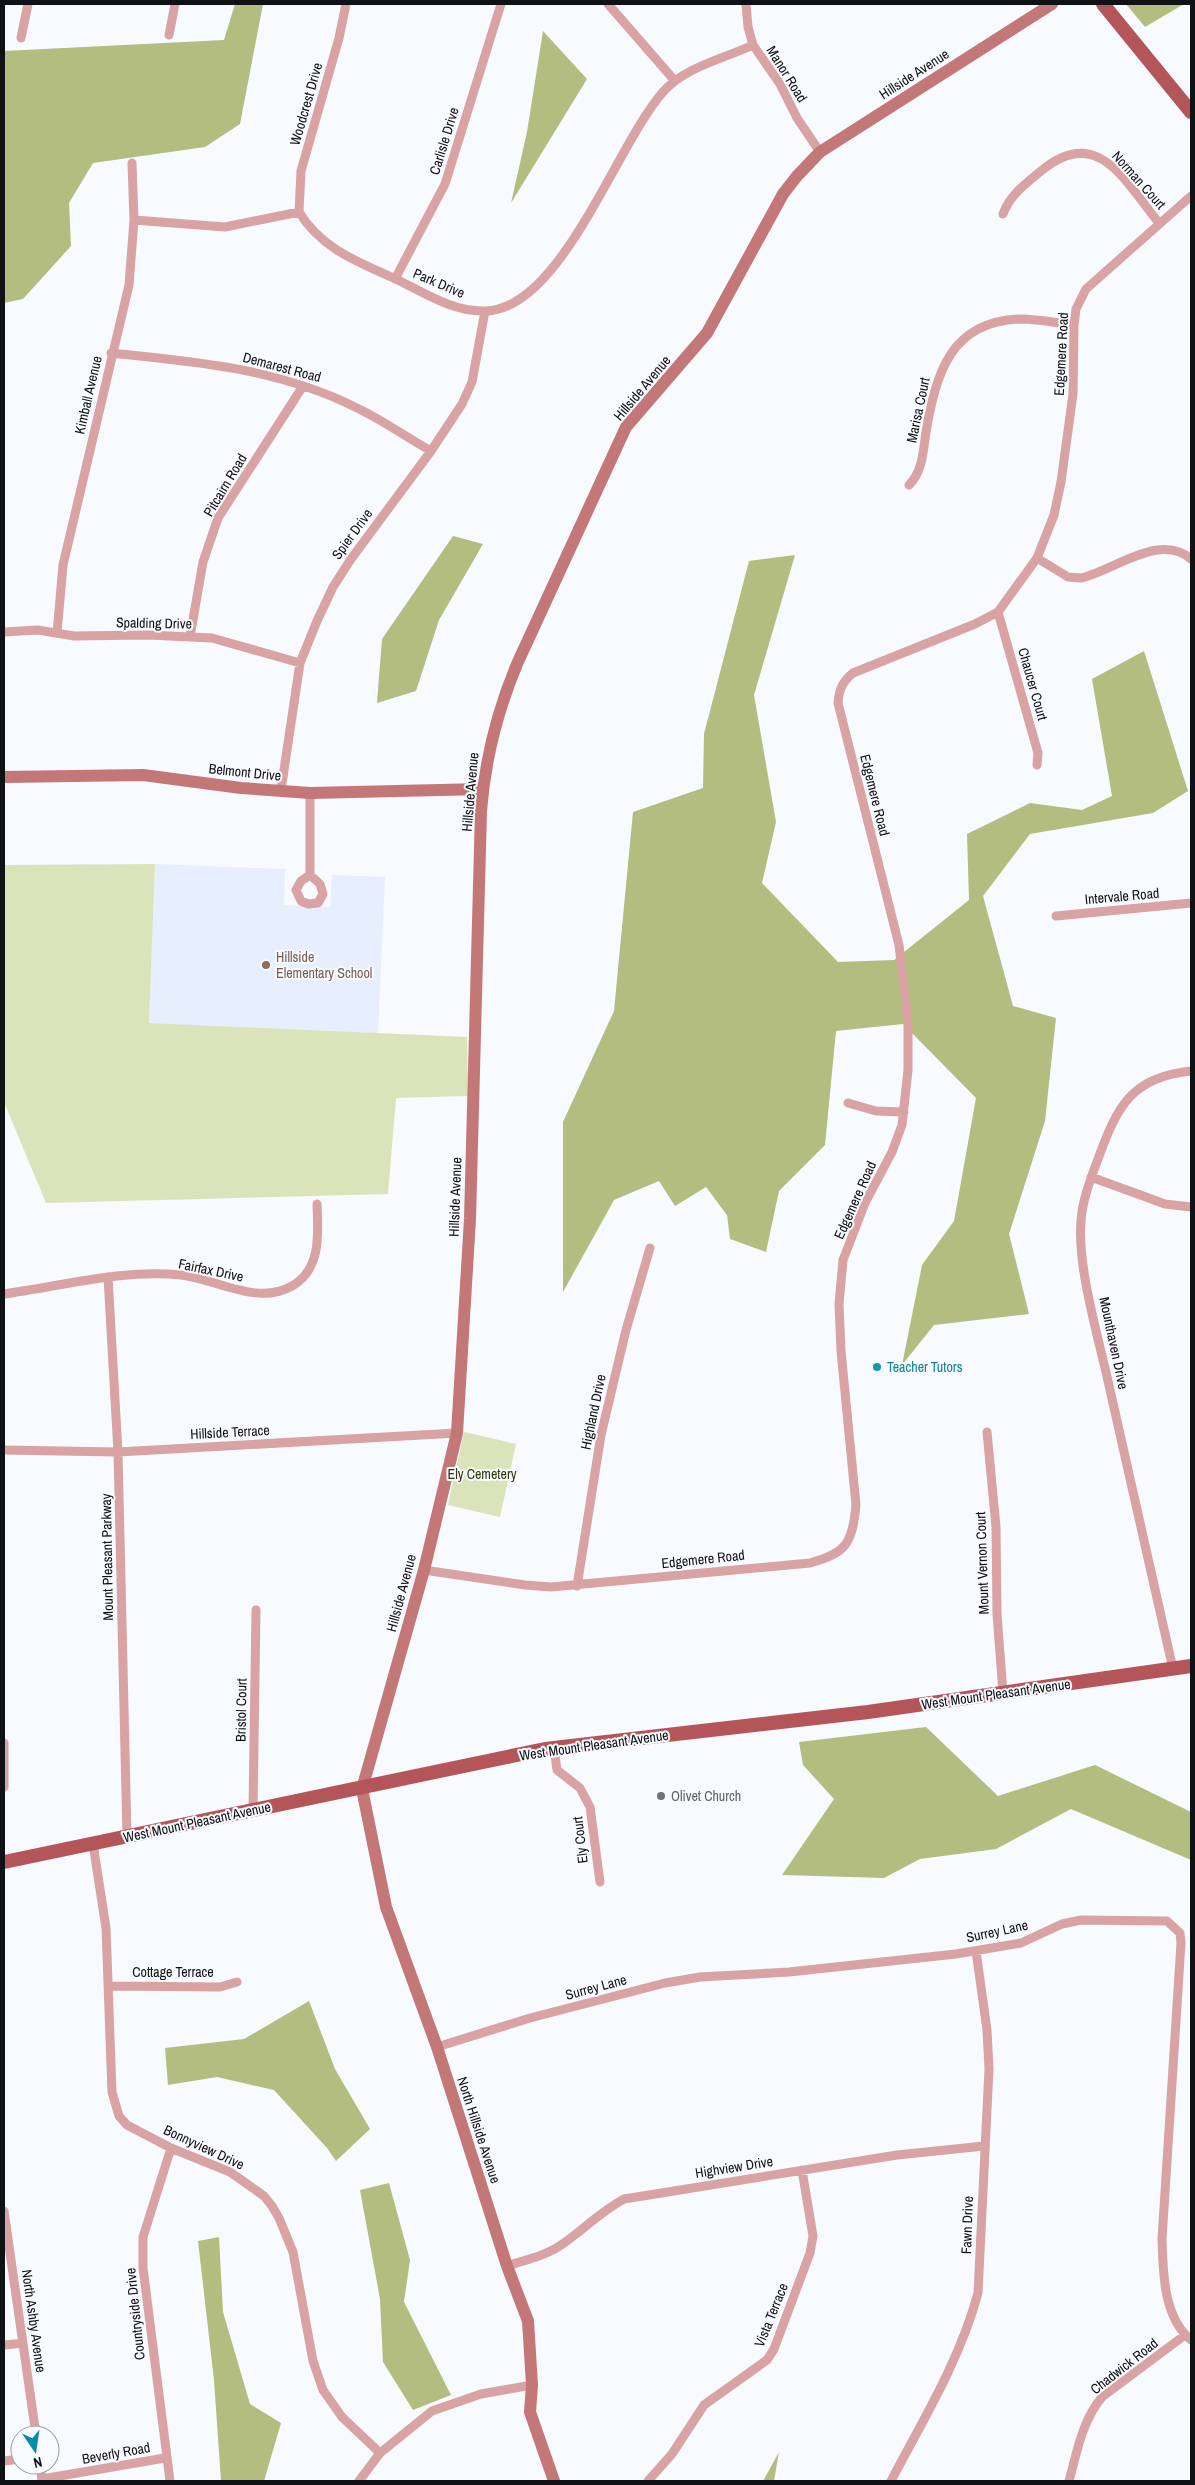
<svg xmlns="http://www.w3.org/2000/svg" width="1195" height="2485" font-family="'Archivo Narrow',sans-serif">
	<rect width="100%" height="100%" fill="#f7fafe"/>
	<path fill="#e7eefd" d="M 155,864 L 285,869 L 284,905 L 330,907 L 332,875 L 385,877 L 378,1033 L 149,1023 Z"/>
	<path fill="#dbe3bb" d="M 155,864 L 149,1023 L 467,1037 L 468,1096 L 396,1098 L 388,1194 L 46,1203 L 4,1102 L 4,865 Z
		M 464,1432 L 516,1444 L 500,1517 L 448,1505 Z"/>
	<path fill="#b2bd7f" d="M 235,4 L 263,4 L 240,124 L 205,147 L 93,163 L 69,203 L 71,246 L 23,299 L 4,303 L 4,51 L 224,40 Z
		M 1126,4 L 1184,4 L 1145,27 Z
		M 543,31 L 587,79 L 511,203 L 527,132 Z
		M 453,536 L 483,544 L 439,620 L 416,691 L 377,703 L 382,639 Z
		M 795,555 L 754,695 L 776,822 L 762,883 L 838,962 L 894,960 L 969,900 L 967,834 L 1030,803 L 1082,810 L 1112,796 L 1092,679 L 1144,651 L 1188,791 L 1153,813 L 1030,834 L 983,896 L 1013,1006 L 1056,1018 L 1045,1121 L 1009,1234 L 1029,1314 L 934,1325 L 902,1365 L 922,1265 L 954,1221 L 976,1098 L 903,1024 L 836,1031 L 825,1145 L 779,1191 L 766,1252 L 730,1239 L 727,1215 L 706,1187 L 675,1206 L 659,1181 L 614,1200 L 563,1292 L 563,1122 L 614,1011 L 633,812 L 703,788 L 704,734 L 749,561 Z
		M 926,1727 L 998,1796 L 1095,1765 L 1191,1812 L 1191,1860 L 1071,1809 L 996,1849 L 920,1859 L 884,1878 L 782,1875 L 834,1799 L 803,1765 L 799,1742 Z
		M 309,2001 L 335,2069 L 370,2129 L 336,2161 L 327,2148 L 274,2090 L 217,2077 L 168,2085 L 165,2048 L 244,2039 Z
		M 389,2183 L 410,2260 L 404,2302 L 451,2395 L 413,2410 L 383,2362 L 380,2299 L 360,2190 Z
		M 219,2237 L 223,2312 L 250,2404 L 281,2423 L 264,2481 L 221,2481 L 214,2380 L 198,2241 Z
		M 779,2452 L 774,2481 L 763,2481 Z"/>
	<g fill="none" stroke-linecap="round" stroke-linejoin="round">
		<path stroke="#d8a3a2" stroke-width="9" d="M 608,4 L 675,81
			M 746,4 L 748,27 L 753,45 L 780,84 L 797,118 L 820,152
			M 169,35 L 175,4
			M 21,38 L 28,4
			M 299,212 L 301,171 L 339,38 L 346,4
			M 1003,214 C 1010,195 1025,184 1041,171 C 1098,123 1126,183 1159,223
			M 134,220 L 225,227 L 299,212 C 322,250 361,263 400,281 C 426,294 454,312 485,311 C 561,310 616,145 663,92 C 685,67 723,59 753,45
			M 395,279 L 445,184 L 501,4
			M 111,353 C 194,361 279,369 355,407 C 381,419 406,437 431,451
			M 909,485 C 923,471 923,451 926,432 C 936,374 950,321 1021,319 C 1038,319 1057,323 1074,325
			M 1037,558 L 1068,577 L 1081,578 C 1115,570 1160,532 1191,559
			M 998,612 L 1038,753 L 1037,765
			M 4,632 L 38,630 L 74,636 L 148,635 L 212,638 L 300,663
			M 57,633 L 63,565 L 129,285 L 134,220 L 132,163
			M 190,637 L 203,562 L 218,518 L 303,386
			M 281,790 L 300,663 L 317,621 L 333,587 L 351,559 L 431,451 L 462,404 L 472,382 L 485,311
			M 310,793 L 310,875
			M 310,875 L 320,884 L 323,894 L 318,903 L 308,904 L 301,901 L 296,890 L 301,881 Z
			M 1056,916 L 1191,903
			M 848,1103 L 876,1111 L 904,1112
			M 1091,1177 L 1165,1204 L 1191,1207
			M 108,1277 L 118,1452 L 127,1837
			M 4,1294 C 62,1286 122,1269 181,1275 C 217,1279 257,1306 292,1286 C 322,1269 318,1233 317,1204
			M 987,1432 L 996,1527 L 997,1614 L 1003,1693
			M 4,1450 L 118,1452 L 457,1433
			M 424,1570 L 525,1585 L 551,1587 L 810,1563 C 847,1553 852,1543 856,1505 L 841,1351 L 839,1304 L 843,1260 L 865,1203 L 892,1152 L 902,1125 L 908,1070 L 908,1022 L 899,945 L 838,703 C 839,689 843,681 853,673 L 975,624 L 998,612 L 1037,558 L 1054,515 L 1061,482 L 1073,394 L 1074,325 L 1076,309 L 1086,289 L 1191,196
			M 577,1586 L 601,1435 L 626,1330 L 650,1248
			M 1173,1669 C 1151,1573 1130,1477 1108,1381 C 1098,1336 1077,1266 1081,1221 C 1082,1201 1091,1178 1098,1159 C 1117,1107 1131,1077 1191,1071
			M 4,1743 L 4,1787
			M 554,1748 L 557,1770 L 580,1788 L 590,1807 L 600,1882
			M 253,1810 L 256,1610
			M 93,1844 L 106,1928 L 112,2092 L 119,2116 L 127,2125 L 171,2148 L 230,2172 L 264,2196 L 272,2206 L 279,2218 L 293,2252 L 313,2361 L 323,2390 L 342,2417 L 380,2453
			M 109,1986 L 220,1987 L 237,1982
			M 437,2047 L 530,2018 L 665,1983 L 700,1977 L 789,1972 L 956,1954 L 1021,1943 L 1062,1924 L 1081,1920 L 1167,1921 L 1180,1933 L 1181,1943 L 1162,2239 C 1163,2271 1163,2317 1191,2340
			M 4,2211 L 36,2435
			M 507,2266 C 525,2260 545,2256 561,2245 C 583,2230 600,2212 624,2199 L 897,2155 L 984,2146
			M 4,2345 L 23,2343
			M 4,2461 L 20,2459
			M 40,2465 L 42,2481
			M 42,2479 L 165,2458
			M 170,2481 L 143,2268 L 143,2237 L 171,2148
			M 359,2481 L 380,2453 L 432,2411 L 481,2394 L 532,2385
			M 648,2481 L 672,2454 L 704,2405 L 767,2360 L 774,2349 L 810,2253 L 813,2236 L 802,2170
			M 891,2481 C 923,2420 960,2360 978,2293 L 989,2069 L 987,2030 L 976,1951
			M 1069,2481 C 1077,2452 1082,2421 1102,2397 L 1185,2335"/>
		<path stroke="#c47777" stroke-width="12" d="M 4,777 L 143,775 L 241,788 L 310,793 L 483,789
			M 554,2481 L 530,2412 L 532,2385 L 528,2321 L 507,2266 L 437,2047 L 386,1907 L 362,1789 L 424,1570 L 457,1433 L 470,1219 L 481,811 C 485,759 497,712 517,664 L 626,427 L 707,333 L 783,194 L 797,176 L 820,152 L 1052,4"/>
		<path stroke="#b45659" stroke-width="14" d="M 1103,4 L 1191,112
			M 4,1862 L 545,1749 L 868,1712 L 1191,1666"/>
	</g>
	<circle fill="#8d6e63" stroke="#f7fafe" stroke-width="2" cx="266" cy="965" r="5"/>
	<circle fill="#0f9aa8" stroke="#f7fafe" stroke-width="2" cx="877" cy="1367" r="5"/>
	<circle fill="#6b7280" stroke="#f7fafe" stroke-width="2" cx="661" cy="1796" r="5"/>
	<g text-anchor="middle" dominant-baseline="central" stroke-width="4" stroke-linejoin="round" paint-order="stroke">
		<g font-size="14" fill="#101114" stroke="#f7fafe">
			<text transform="translate(787 74) rotate(58)">Manor Road</text>
			<text transform="translate(914 74) rotate(-33)">Hillside Avenue</text>
			<text transform="translate(306 104) rotate(-74)">Woodcrest Drive</text>
			<text transform="translate(444 141) rotate(-73)">Carlisle Drive</text>
			<text transform="translate(1139 180) rotate(48)">Norman Court</text>
			<text transform="translate(439 283) rotate(23)">Park Drive</text>
			<text transform="translate(1061 354) rotate(-87)">Edgemere Road</text>
			<text transform="translate(282 367) rotate(15)">Demarest Road</text>
			<text transform="translate(642 388) rotate(-50)">Hillside Avenue</text>
			<text transform="translate(88 395) rotate(-77)">Kimball Avenue</text>
			<text transform="translate(918 410) rotate(-78)">Marisa Court</text>
			<text transform="translate(225 485) rotate(-59)">Pitcairn Road</text>
			<text transform="translate(352 534) rotate(-54)">Spier Drive</text>
			<text transform="translate(154 623) rotate(1)">Spalding Drive</text>
			<text transform="translate(1033 684) rotate(74)">Chaucer Court</text>
			<text transform="translate(245 772) rotate(6)">Belmont Drive</text>
			<text transform="translate(470 792) rotate(-85)">Hillside Avenue</text>
			<text transform="translate(875 795) rotate(76)">Edgemere Road</text>
			<text transform="translate(1122 896) rotate(-5)">Intervale Road</text>
			<text transform="translate(455 1197) rotate(-88)">Hillside Avenue</text>
			<text transform="translate(855 1200) rotate(-66)">Edgemere Road</text>
			<text transform="translate(211 1270) rotate(12)">Fairfax Drive</text>
			<text transform="translate(1114 1343) rotate(78)">Mounthaven Drive</text>
			<text transform="translate(593 1412) rotate(-78)">Highland Drive</text>
			<text transform="translate(230 1432) rotate(-3)">Hillside Terrace</text>
			<text transform="translate(107 1557) rotate(-91)">Mount Pleasant Parkway</text>
			<text transform="translate(703 1559) rotate(-6)">Edgemere Road</text>
			<text transform="translate(982 1563) rotate(-92)">Mount Vernon Court</text>
			<text transform="translate(401 1593) rotate(-75)">Hillside Avenue</text>
			<text transform="translate(996 1694) rotate(-8)">West Mount Pleasant Avenue</text>
			<text transform="translate(241 1710) rotate(-89)">Bristol Court</text>
			<text transform="translate(594 1745) rotate(-8)">West Mount Pleasant Avenue</text>
			<text transform="translate(197 1822) rotate(-12)">West Mount Pleasant Avenue</text>
			<text transform="translate(580 1840) rotate(-97)">Ely Court</text>
			<text transform="translate(997 1931) rotate(-12)">Surrey Lane</text>
			<text x="173" y="1972">Cottage Terrace</text>
			<text transform="translate(596 1987) rotate(-15)">Surrey Lane</text>
			<text transform="translate(479 2130) rotate(72)">North Hillside Avenue</text>
			<text transform="translate(204 2147) rotate(25)">Bonnyview Drive</text>
			<text transform="translate(734 2167) rotate(-9)">Highview Drive</text>
			<text transform="translate(967 2225) rotate(-88)">Fawn Drive</text>
			<text transform="translate(135 2314) rotate(-96)">Countryside Drive</text>
			<text transform="translate(771 2315) rotate(-68)">Vista Terrace</text>
			<text transform="translate(34 2321) rotate(82)">North Ashby Avenue</text>
			<text transform="translate(1124 2366) rotate(-38)">Chadwick Road</text>
			<text transform="translate(116 2453) rotate(-10)">Beverly Road</text>
		</g>
		<g font-size="14" fill="#785e54" stroke="#f7fafe" text-anchor="start">
			<text x="276" y="957">Hillside<tspan x="276" dy="16">Elementary School</tspan></text>
		</g>
		<g font-size="14" fill="#0d838f" stroke="#f7fafe" text-anchor="start">
			<text x="887" y="1367">Teacher Tutors</text>
		</g>
		<g font-size="14" fill="#303605" stroke="#f7fafe">
			<text x="482" y="1474">Ely Cemetery</text>
		</g>
		<g font-size="14" fill="#5b616d" stroke="#f7fafe" text-anchor="start">
			<text x="671" y="1796">Olivet Church</text>
		</g>
	</g>
	<rect width="1195" height="2485" fill="none" stroke="#101114" stroke-width="10"/>
	<g transform="translate(35 2450) rotate(167)"><circle r="24" fill="#f7fafe" stroke="#9b9da0"/>
	<path d="M0-4L9 19L0 12L-9 19Z" fill="#048bab"/>
	<text y="-8" font-size="14" font-weight="bold" text-anchor="middle" fill="#101114">N</text>
	</g>
</svg>
